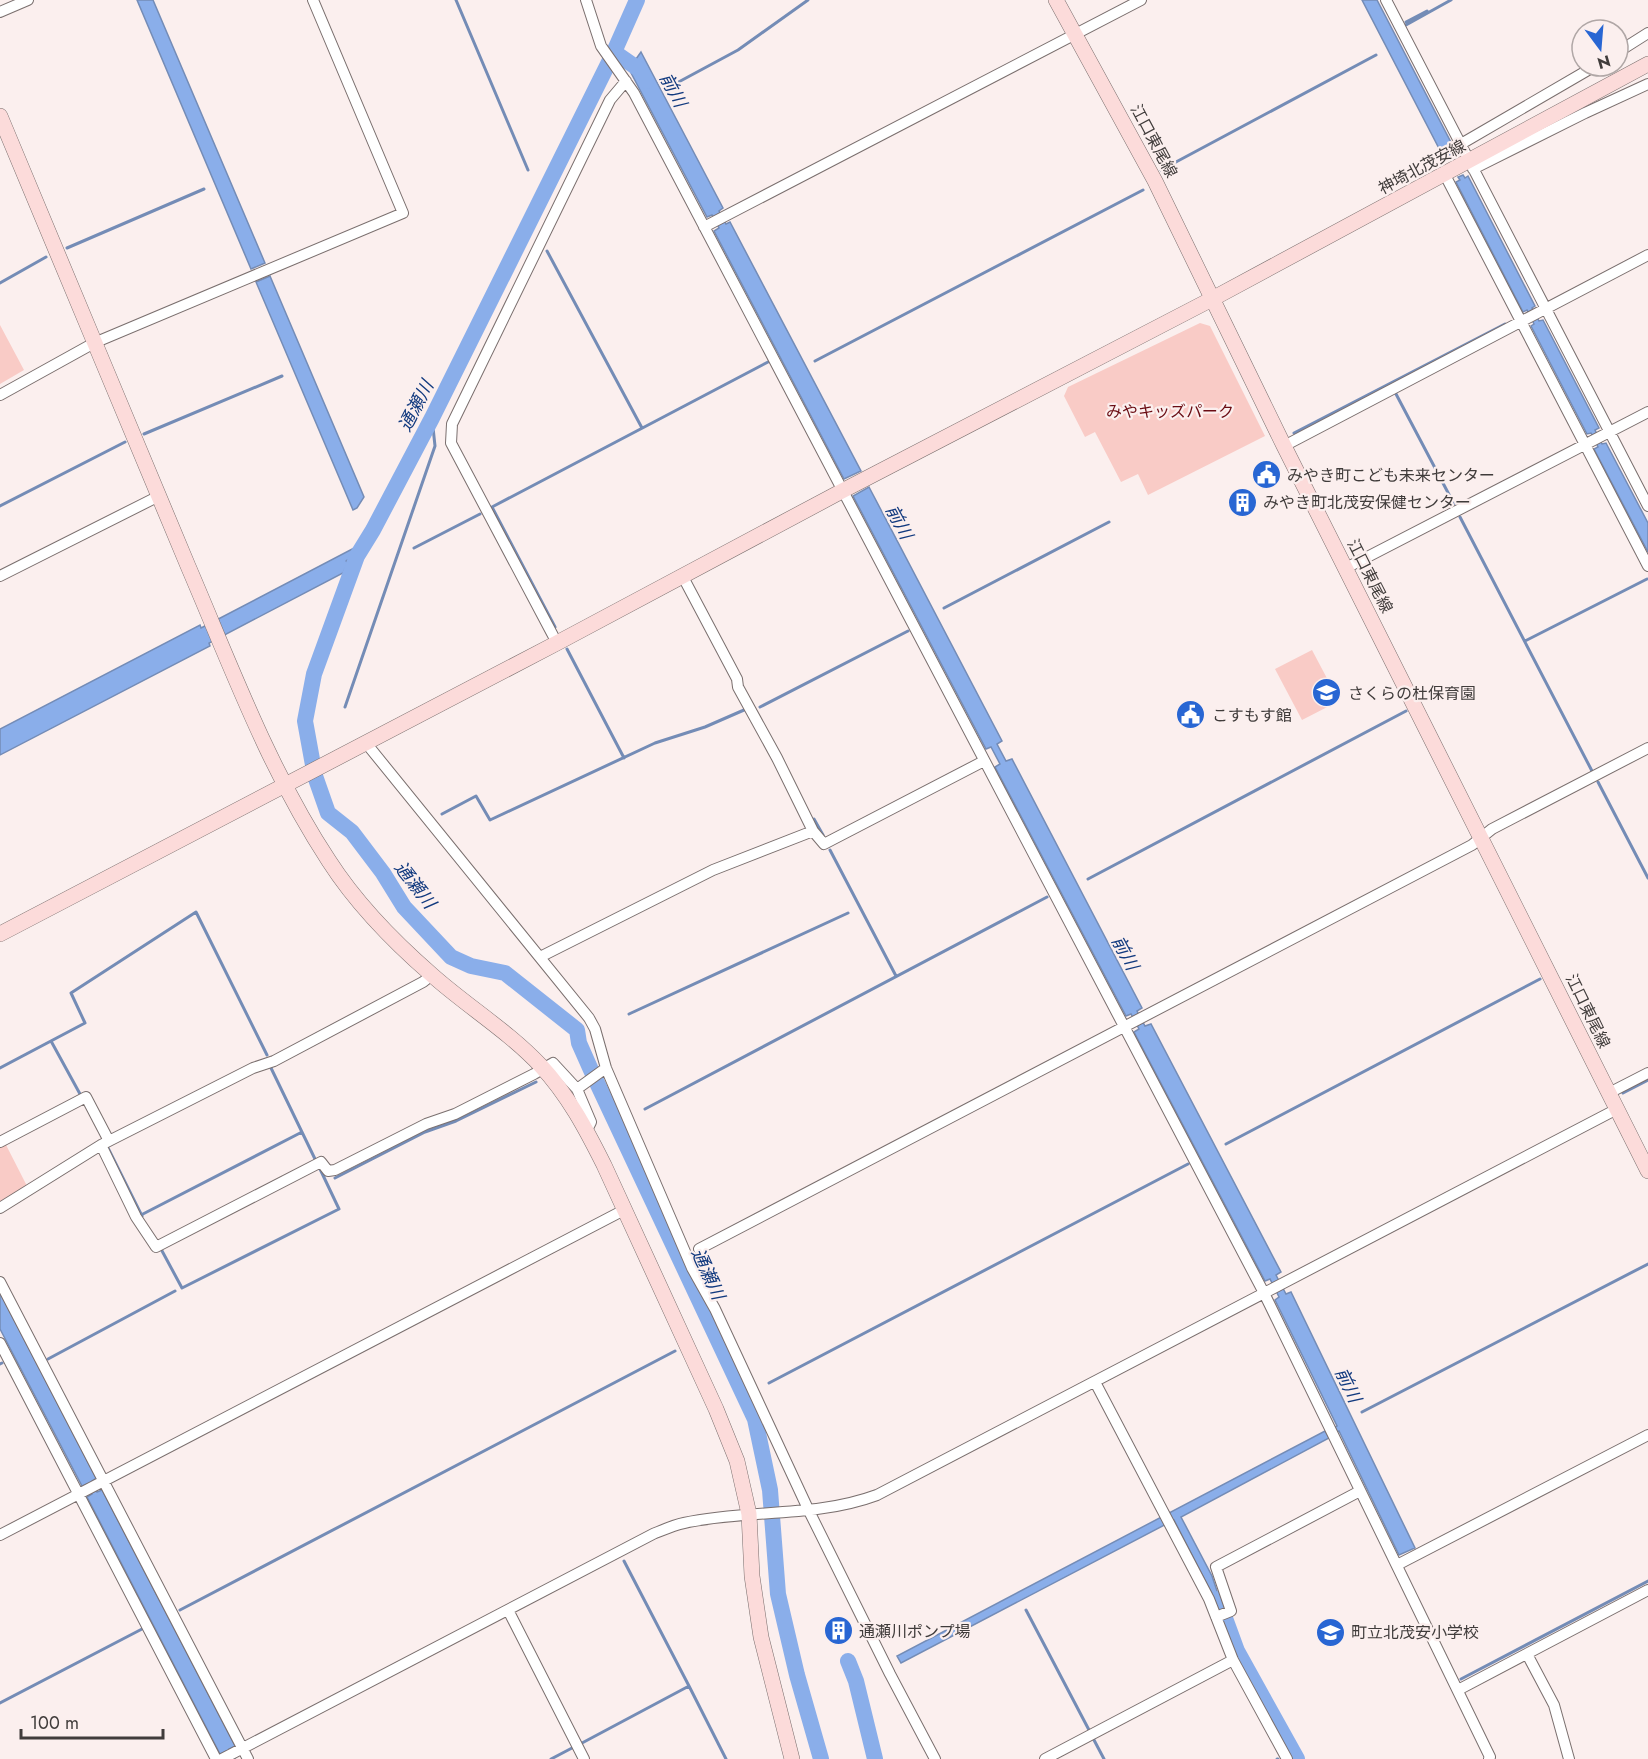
<svg xmlns="http://www.w3.org/2000/svg" width="1648" height="1759" font-family="Jost,'Noto Sans JP',sans-serif">
	<rect width="100%" height="100%" fill="#fbefee"/>
	<path fill="#f9cbc6" d="M 1200,323 L 1210,326 L 1265,436 L 1148,495 L 1138,474 L 1121,482 L 1095,432 L 1085,437 L 1064,396 L 1068,387 Z
		M 0,325 L 24,370 L 0,384 Z
		M 1312,650 L 1339,701 L 1302,720 L 1275,669 Z
		M 5,1143 L 27,1186 L 0,1203 L 0,1146 Z"/>
	<path fill="#8aaeea" stroke="#748cb6" stroke-width="1.5" d="M 137,0 L 153,0 L 265,263 L 251,269 Z
		M 1362,0 L 1377,0 L 1456,152 L 1444,158 Z
		M 641,52 L 723,208 L 719,211 L 726,224 L 730,222 L 861,471 L 844,479 L 714,231 L 719,228 L 712,215 L 707,217 L 630,71 L 633,63 Z
		M 1463,175 L 1465,178 L 1468,176 L 1535,306 L 1532,308 L 1539,321 L 1543,320 L 1599,428 L 1595,430 L 1602,444 L 1606,443 L 1648,523 L 1648,552 L 1594,449 L 1598,447 L 1591,433 L 1587,434 L 1531,326 L 1534,324 L 1527,310 L 1523,312 L 1456,182 L 1460,180 L 1458,177 Z
		M 270,276 L 364,497 L 357,508 L 353,510 L 256,282 Z
		M 869,487 L 1002,741 L 997,744 L 1006,761 L 1012,759 L 1142,1008 L 1137,1011 L 1145,1026 L 1151,1024 L 1281,1272 L 1276,1275 L 1286,1294 L 1291,1292 L 1415,1548 L 1399,1555 L 1339,1431 L 1337,1432 L 1335,1427 L 1337,1426 L 1275,1300 L 1279,1297 L 1270,1279 L 1265,1281 L 1134,1032 L 1139,1029 L 1131,1014 L 1126,1016 L 995,767 L 1000,764 L 991,747 L 986,749 L 853,496 Z
		M 356,547 L 343,573 L 209,643 L 210,646 L 0,755 L 0,729 L 200,625 L 201,628 L 203,627 Z
		M 0,1292 L 96,1478 L 92,1481 L 97,1492 L 102,1490 L 235,1746 L 229,1749 L 235,1759 L 230,1759 L 226,1751 L 220,1754 L 87,1497 L 92,1494 L 87,1484 L 82,1486 L 0,1329 Z
		M 1325,1431 L 1329,1438 L 1181,1517 L 1212,1576 L 1222,1606 L 1219,1607 L 1174,1520 L 901,1663 L 897,1656 Z"/>
	<g fill="none" stroke-linecap="round" stroke-linejoin="round">
		<path stroke="#748cb6" stroke-width="3" d="M 456,0 L 528,170
			M 1406,22 L 1427,11
			M 1406,25 L 1451,0
			M 673,85 L 738,50 L 808,0
			M 1161,170 L 1376,55
			M 67,248 L 204,189
			M 547,251 L 642,428
			M 0,283 L 46,257
			M 815,361 L 1143,190
			M 1396,394 L 1454,504
			M 1294,433 L 1505,324
			M 144,434 L 282,376
			M 0,506 L 125,442
			M 1460,517 L 1592,771
			M 414,548 L 480,514
			M 347,561 L 357,556
			M 944,608 L 1109,522
			M 555,627 L 492,507 L 768,362
			M 1525,641 L 1647,579
			M 567,649 L 624,758
			M 345,707 L 435,446 L 432,418
			M 760,707 L 908,631
			M 1598,782 L 1648,878
			M 442,814 L 476,796 L 490,820 L 655,743 L 705,727 L 744,710
			M 814,819 L 823,835
			M 830,850 L 896,976
			M 1088,879 L 1406,711
			M 629,1014 L 848,913
			M 51,1041 L 80,1094
			M 0,1068 L 85,1023 L 71,993 L 196,912 L 267,1055
			M 271,1068 L 315,1159
			M 1623,1093 L 1648,1080
			M 645,1109 L 1047,897
			M 1226,1144 L 1540,979
			M 108,1148 L 142,1216
			M 335,1178 L 425,1132 L 456,1121 L 536,1082
			M 141,1215 L 302,1132
			M 161,1249 L 182,1288 L 339,1209 L 320,1169
			M 48,1359 L 175,1291
			M 0,1364 L 2,1363
			M 769,1383 L 1188,1164
			M 1362,1412 L 1648,1264
			M 624,1561 L 689,1686
			M 180,1610 L 675,1351
			M 1026,1610 L 1089,1730
			M 1461,1679 L 1648,1581
			M 0,1703 L 142,1629
			M 1094,1740 L 1104,1759
			M 582,1743 L 689,1686 L 726,1759
			M 551,1759 L 572,1748
			M 1277,1759 L 1278,1759"/>
		<path stroke="#8aaeea" stroke-width="16" d="M 637,0 L 614,52 L 432,418 L 373,530 L 357,556 L 314,674 L 305,721 L 315,776 L 328,813 L 352,832 L 383,873 L 404,907 L 451,957 L 471,966 L 505,973 L 577,1030 L 579,1043 L 591,1070 L 755,1419 L 770,1490 L 778,1594 L 797,1675 L 821,1759
			M 614,52 L 640,70 L 646,81
			M 1218,1599 L 1237,1651 L 1297,1759
			M 848,1661 L 856,1681 L 875,1759"/>
		<defs>
			<path id="street" d="M 586,0 L 601,46 L 634,93 L 1264,1293 L 1490,1757 L 1489,1759
				M 1386,0 L 1648,506
				M 0,12 L 28,0
				M 1618,52 L 1648,33
				M 1461,144 L 1595,66
				M 1473,169 L 1585,113 L 1648,84
				M 1445,175 L 1648,566
				M 704,227 L 1141,0
				M 0,395 L 94,343 L 403,213 L 313,0
				M 1284,446 L 1648,255
				M 1346,568 L 1648,412
				M 0,576 L 159,496
				M 683,577 L 737,679 L 738,687 L 777,758 L 813,831 L 824,844 L 984,761
				M 557,643 L 451,443 L 452,424 L 610,100 L 626,81
				M 366,743 L 589,1018 L 595,1029 L 606,1068 L 692,1268 L 715,1309 L 809,1511 L 890,1674 L 935,1759
				M 540,957 L 713,870 L 813,831
				M 577,1089 L 591,1122 L 587,1130
				M 1609,1093 L 1648,1073
				M 0,1142 L 86,1097 L 109,1141
				M 101,1145 L 136,1217 L 156,1247 L 321,1162 L 328,1171 L 335,1170 L 426,1124 L 455,1114 L 534,1074 L 553,1063 L 577,1089 L 606,1068
				M 0,1208 L 101,1145 L 253,1068 L 274,1061 L 423,982 L 432,975
				M 699,1249 L 1472,845 L 1492,829 L 1648,748
				M 0,1282 L 248,1759
				M 0,1343 L 216,1759
				M 1095,1382 L 1209,1599 L 1233,1660 L 1287,1759
				M 0,1535 L 624,1210
				M 1397,1565 L 1648,1435
				M 508,1610 L 584,1759
				M 1216,1617 L 1231,1611 L 1216,1567 L 1360,1491
				M 1527,1654 L 1554,1705 L 1569,1759
				M 1458,1690 L 1648,1590
				M 222,1759 L 653,1534 C 663,1530 674,1525 684,1523 C 748,1509 815,1518 877,1495 L 1617,1109
				M 1045,1759 L 1233,1660"/>
			<path id="secondary" d="M 1056,0 L 1155,181 L 1284,446 L 1648,1171
				M 0,116 C 63,266 125,416 188,566 C 231,666 269,770 329,861 C 356,903 394,942 432,975 C 468,1007 508,1031 541,1066 C 568,1095 586,1129 604,1165 L 716,1409 L 737,1461 L 749,1514 L 752,1576 L 761,1637 L 792,1759
				M 0,934 L 557,643 L 842,491 L 1212,299 L 1648,64"/>
		</defs>
		<use href="#street" stroke="#7a6f6e" stroke-width="12"/>
		<use href="#secondary" stroke="#7a6f6e" stroke-width="16"/>
		<use href="#street" stroke="#fff" stroke-width="10"/>
		<use href="#secondary" stroke="#fcdbda" stroke-width="15"/>
	</g>
	<defs>
		<symbol id="civic-disc" viewBox="-11 -11 22 22"><circle r="9.5" fill="#2866d3" stroke="#fbefee"/><path d="M-.6-6.5H3V-4.5H.6V-3L4-1V1h2V6H-6V1h2V-1L-.6-3ZM-1.2 2.5V6h2.4V2.5Z" fill="#fff"/></symbol>
		<symbol id="building-disc" viewBox="-11 -11 22 22"><circle r="9.5" fill="#2866d3" stroke="#fbefee"/><path d="M-4-6H4V6H1V3H-1V6H-4ZM-2.5-4.3h1.7v1.8h-1.7ZM.8-4.3h1.7v1.8H.8ZM-2.5-1h1.7V.8h-1.7ZM.8-1h1.7V.8H.8Z" fill="#fff"/></symbol>
		<symbol id="school-disc" viewBox="-11 -11 22 22"><circle r="9.5" fill="#2866d3" stroke="#fbefee"/><path d="M0-5L7-2L0 1L-7-2ZM-4 1L0 2.5L4 1V4Q0 6-4 4Z" fill="#fff"/></symbol>
	</defs>
	<g fill-rule="evenodd">
		<use href="#civic-disc" x="1250" y="458" width="33" height="33"/>
		<use href="#building-disc" x="1226" y="486" width="33" height="33"/>
		<use href="#school-disc" x="1310" y="676" width="33" height="33"/>
		<use href="#civic-disc" x="1174" y="698" width="33" height="33"/>
		<use href="#building-disc" x="822" y="1614" width="33" height="33"/>
		<use href="#school-disc" x="1314" y="1616" width="33" height="33"/>
	</g>
	<g text-anchor="middle" dominant-baseline="central" stroke-width="4.5" stroke-linejoin="round" paint-order="stroke">
		<g font-size="16" fill="#403c3b" stroke="#fbefee">
			<text transform="translate(1154 141) rotate(62)">江口東尾線</text>
			<text transform="translate(1422 167) rotate(-28)">神埼北茂安線</text>
			<text transform="translate(1370 576) rotate(63)">江口東尾線</text>
			<text transform="translate(1588 1011) rotate(64)">江口東尾線</text>
		</g>
		<g font-size="16" fill="#6a0c13" stroke="#fbefee">
			<text x="1170" y="411">みやキッズパーク</text>
		</g>
		<g font-size="16" fill="#403c3b" stroke="#fbefee" text-anchor="start">
			<text x="1287" y="475">みやき町こども未来センター</text>
			<text x="1263" y="502">みやき町北茂安保健センター</text>
			<text x="1348" y="693">さくらの杜保育園</text>
			<text x="1212" y="715">こすもす館</text>
			<text x="859" y="1631">通瀬川ポンプ場</text>
			<text x="1351" y="1632">町立北茂安小学校</text>
		</g>
		<g font-size="18" font-style="italic" fill="#123a7f" stroke="#fbefee">
			<text transform="translate(673 90) rotate(62)">前川</text>
			<text transform="translate(416 406) rotate(-63)">通瀬川</text>
			<text transform="translate(899 522) rotate(62)">前川</text>
			<text transform="translate(415 885) rotate(52)">通瀬川</text>
			<text transform="translate(1125 953) rotate(62)">前川</text>
			<text transform="translate(708 1274) rotate(65)">通瀬川</text>
			<text transform="translate(1348 1385) rotate(64)">前川</text>
		</g>
	</g>
	<g transform="translate(1600 48) rotate(164)"><circle r="28" fill="#fbefee" stroke="#b0a7a6" stroke-width="1.5"/>
	<path d="M0-4.5L10 22L0 15L-10 22Z" fill="#2866d3"/>
	<text y="-9" font-size="16" font-weight="bold" text-anchor="middle" fill="#403c3b">N</text>
	</g>
	<path d="M21 1729v9h142v-9" fill="none" stroke="#403c3b" stroke-width="3"/>
	<text x="30" y="1729" font-size="18" fill="#403c3b" stroke="#fbefee" stroke-width="4.5" paint-order="stroke">100 m</text>
</svg>
